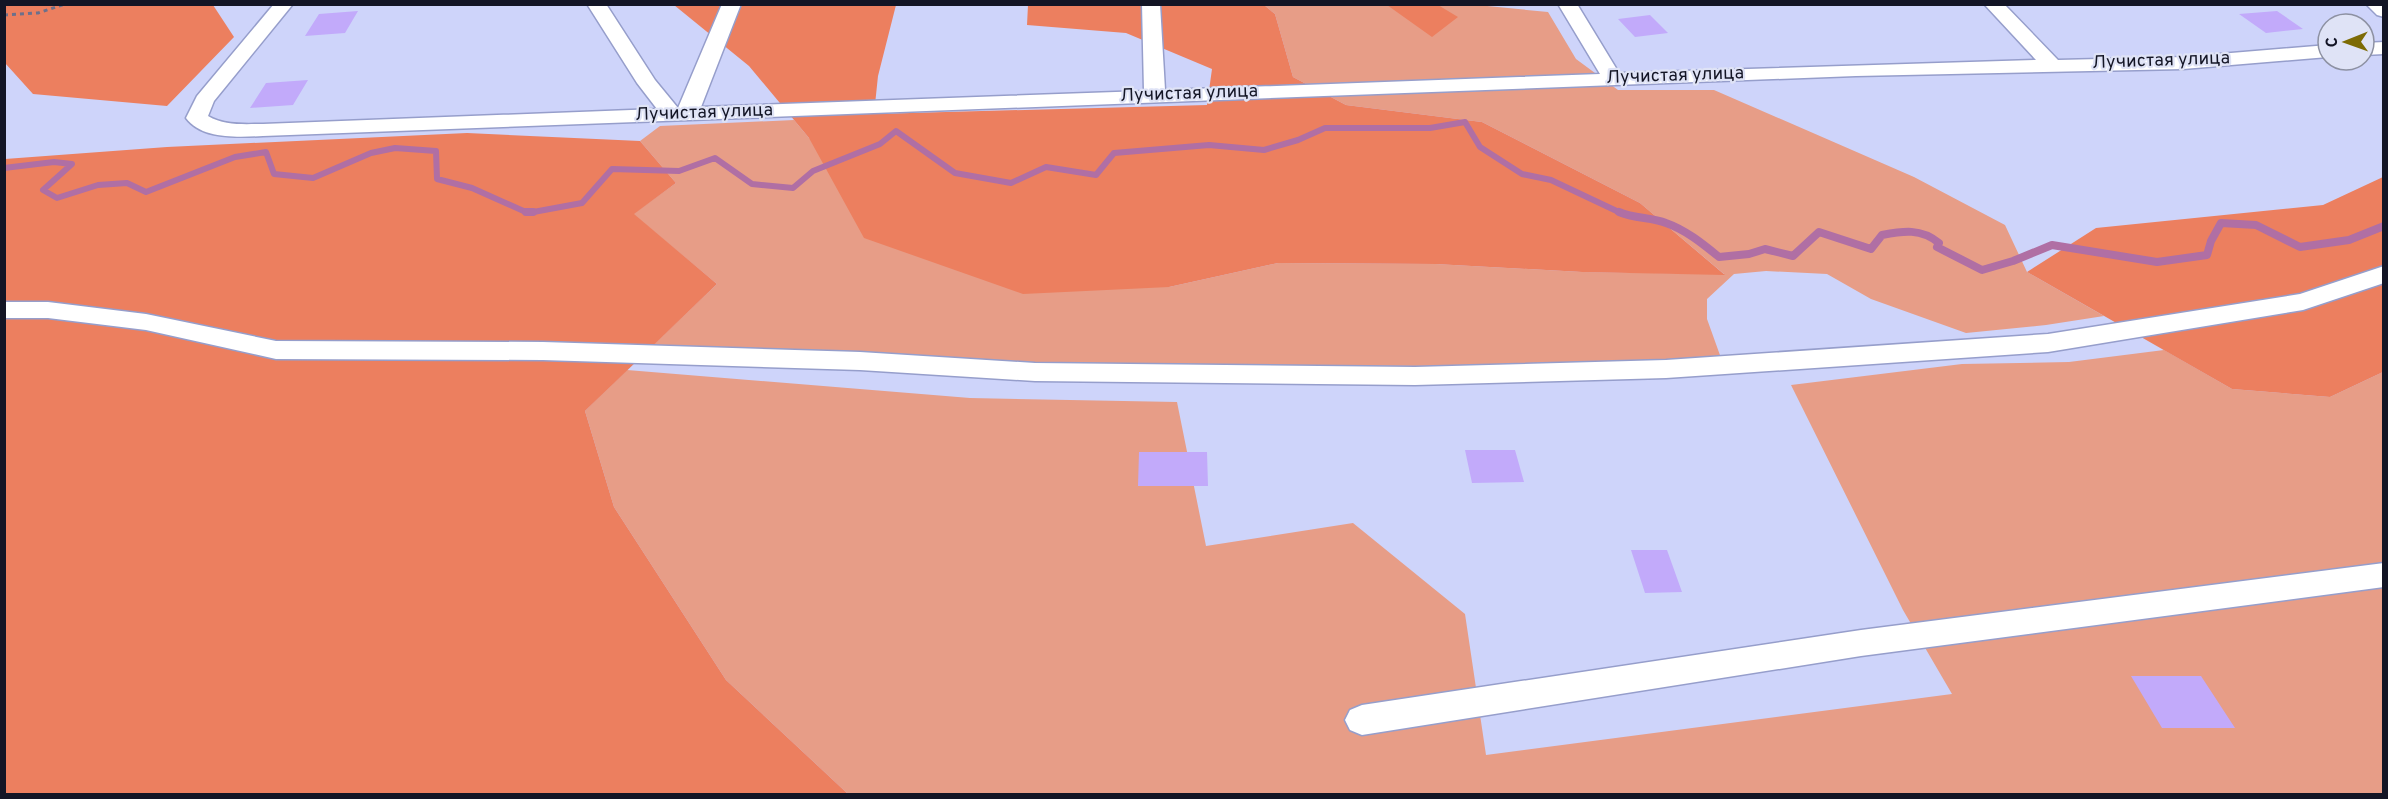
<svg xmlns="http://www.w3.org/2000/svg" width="2388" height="799" font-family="Overpass,sans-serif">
	<rect width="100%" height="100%" fill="#ced4fa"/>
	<path fill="#e79d87" d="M 1264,5 L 1477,5 L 1548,12 L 1576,59 L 1618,90 L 1714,90 L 1914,177 L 2005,225 L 2027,272 L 2104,316 L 2046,325 L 1966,333 L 1871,299 L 1827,274 L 1766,271 L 1734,274 L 1707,299 L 1707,319 L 1721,358 L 1658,364 L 1434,366 L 1037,364 L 652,346 L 717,284 L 633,214 L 676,183 L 640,141 L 660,126 L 794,120 L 809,138 L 1169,287 L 1278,263 L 1435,264 L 1582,272 L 1724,274 L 1640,203 L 1482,122 L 1346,105 L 1293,77 L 1275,14 Z
		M 2164,350 L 2232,389 L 2330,397 L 2383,372 L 2383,794 L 848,794 L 726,680 L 614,507 L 585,411 L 627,370 L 970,398 L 1177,402 L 1206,546 L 1353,523 L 1465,614 L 1486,755 L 1952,694 L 1903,610 L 1791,385 L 1962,364 L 2069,362 Z"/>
	<path fill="#ec7f5f" d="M 5,4 L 213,5 L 234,37 L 167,106 L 33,94 L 5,63 Z
		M 674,5 L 896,5 L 878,76 L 874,114 L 1207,105 L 1212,69 L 1126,33 L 1027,25 L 1028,5 L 1264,5 L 1275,14 L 1293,77 L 1346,105 L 1482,122 L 1640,203 L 1725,275 L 1582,272 L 1435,264 L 1278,263 L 1169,287 L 1023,294 L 864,238 L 809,138 L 749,66 Z
		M 1387,5 L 1438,5 L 1458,17 L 1432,37 Z
		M 467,133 L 640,141 L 676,183 L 634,214 L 717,284 L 585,411 L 614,507 L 726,680 L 848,794 L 5,794 L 5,159 L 167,147 Z
		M 2383,177 L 2383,372 L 2330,397 L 2232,389 L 2027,272 L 2096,228 L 2323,205 Z"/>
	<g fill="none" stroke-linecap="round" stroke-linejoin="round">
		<path stroke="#b06fa4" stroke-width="6" d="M 4,168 L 54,162 L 72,164 L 43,190 L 57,198 L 98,185 L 127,183 L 146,192 L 235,157 L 266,152 L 274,174 L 313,178 L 371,153 L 395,148 L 436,151 L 437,179 L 472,188 L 528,213 L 582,203 L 612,169 L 679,171 L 715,158 L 752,184 L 793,188 L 813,171 L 880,144 L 896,131 L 955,173 L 1011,183 L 1046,167 L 1096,175 L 1114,153 L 1209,145 L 1264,150 L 1298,140 L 1325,128 L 1430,128 L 1465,122 L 1480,147 L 1522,174 L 1551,180 L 1623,214"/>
		<path stroke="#b06fa4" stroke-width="8" d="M 526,212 L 533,212
			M 1619,212 C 1635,219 1651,217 1666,223 C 1686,230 1703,244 1719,257 L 1749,254 L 1765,249 L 1793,256 L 1819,232 L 1871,249 L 1882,235 C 1903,231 1921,228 1939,243 L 1937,247 L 1982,270 L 2013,261 L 2052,245 L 2157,262 L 2207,255 L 2211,241 L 2221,223 L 2256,225 L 2300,247 L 2349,240 L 2384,226"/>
	</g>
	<path fill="#c2aafa" d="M 358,11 L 345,33 L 305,36 L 319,14 Z
		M 2277,11 L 2303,29 L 2266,33 L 2239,14 Z
		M 1650,15 L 1668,33 L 1635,37 L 1618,19 Z
		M 308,80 L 293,105 L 250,108 L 266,83 Z
		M 1465,450 L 1515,450 L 1524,482 L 1472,483 Z
		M 1139,452 L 1207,452 L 1208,486 L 1138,486 Z
		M 1631,550 L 1667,550 L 1682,592 L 1645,593 Z
		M 2131,676 L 2201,676 L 2235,728 L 2162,728 Z"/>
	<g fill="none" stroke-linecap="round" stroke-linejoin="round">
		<defs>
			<path id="minor" d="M 274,4 L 293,4 L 214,101 L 208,116 C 225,126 244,124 263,124 L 657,109 L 637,83 L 587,4 L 606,4 L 655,80 L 678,108 L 722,4 L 741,4 L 701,107 L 1144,91 L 1142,4 L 1160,4 L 1165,90 L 1600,74 L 1558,4 L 1577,4 L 1619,73 L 2036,60 L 1984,4 L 2004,4 L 2058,60 L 2183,57 L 2328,45 L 2328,57 L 2183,69 L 1856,76 L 263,136 C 240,137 202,140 186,118 L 197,96 Z
				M 2366,4 L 2384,4 L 2384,17 L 2377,15 Z
				M 2384,42 L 2384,54 L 2364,55 L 2364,43 Z
				M 2384,266 L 2384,283 L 2303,310 L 2048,352 L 1666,378 L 1415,385 L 1035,381 L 860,370 L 543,360 L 276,359 L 146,330 L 48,318 L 4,318 L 4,302 L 48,302 L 146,314 L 276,341 L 543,342 L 860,352 L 1035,363 L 1415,367 L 1666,360 L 2048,334 L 2300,294 Z
				M 2384,563 L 2384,587 L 1861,656 L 1362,735 L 1350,730 L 1345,720 L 1350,710 L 1362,705 L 1861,630 Z"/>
		</defs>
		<use href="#minor" stroke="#969ecb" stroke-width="3"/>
		<path stroke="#6c708b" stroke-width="3" stroke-dasharray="4 4" stroke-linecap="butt" d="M 4,15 L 38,13 L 65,4"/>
		<use href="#minor" fill="#fff" fill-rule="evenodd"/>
	</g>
	<g text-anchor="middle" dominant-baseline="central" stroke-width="4.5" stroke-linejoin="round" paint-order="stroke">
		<g font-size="18" fill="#131525" stroke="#dfe3f6">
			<text transform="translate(2161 61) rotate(-2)">Лучистая улица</text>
			<text transform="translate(1675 76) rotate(-2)">Лучистая улица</text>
			<text transform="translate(1189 94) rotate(-2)">Лучистая улица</text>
			<text transform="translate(704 113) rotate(-2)">Лучистая улица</text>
		</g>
	</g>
	<rect width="2388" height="799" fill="none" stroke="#131525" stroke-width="12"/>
	<g transform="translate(2346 42) rotate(269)"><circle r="28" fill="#dfe3f6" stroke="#8d91a2" stroke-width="1.5"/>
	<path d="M0-4.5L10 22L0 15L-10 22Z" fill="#7d6b05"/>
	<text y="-9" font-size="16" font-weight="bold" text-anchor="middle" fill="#131525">С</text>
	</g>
</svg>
